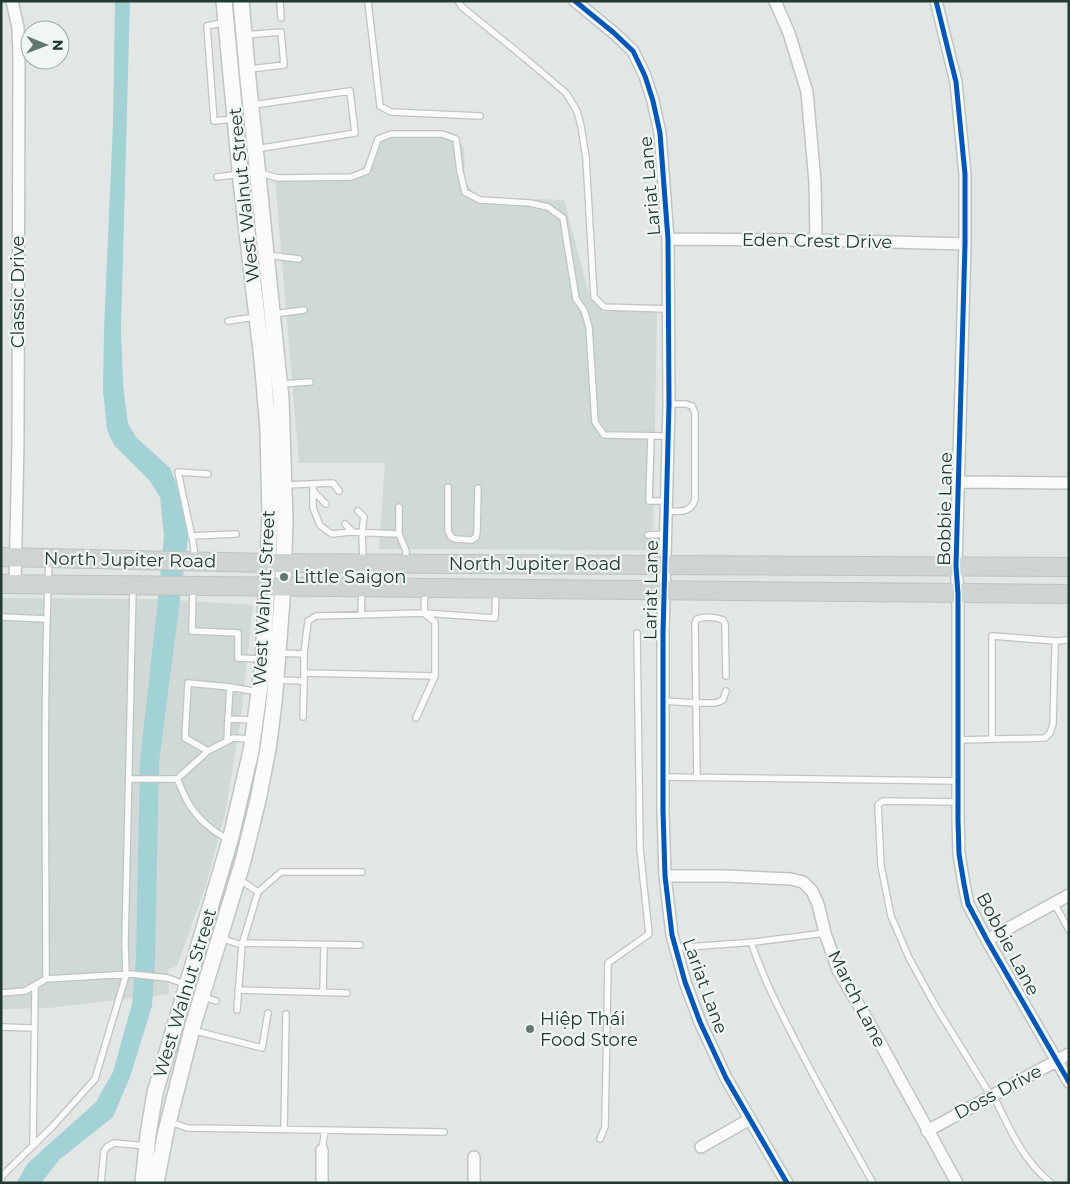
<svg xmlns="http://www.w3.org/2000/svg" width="1070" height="1184" font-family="Montserrat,sans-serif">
	<rect width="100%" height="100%" fill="#e2e7e5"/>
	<path fill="#d0d9d5" d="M 384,135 L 453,135 L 464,148 L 465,181 L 477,197 L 564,200 L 590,298 L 604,312 L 657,309 L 653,550 L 379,549 L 385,463 L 299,463 L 275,180 L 357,176 Z
		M 1,598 L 157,599 L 253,605 L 240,725 L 225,814 L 206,885 L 177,966 L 168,969 L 169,994 L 48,1008 L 1,1009 Z"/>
	<path fill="#a2d2d6" d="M 115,1 L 130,1 L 121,329 L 123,384 L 128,424 L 136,437 L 170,468 L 177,485 L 188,538 L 159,762 L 155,960 L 152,1006 L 130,1077 L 113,1117 L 59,1160 L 41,1183 L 16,1183 L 28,1163 L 96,1102 L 113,1072 L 132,1004 L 136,958 L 140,761 L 156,618 L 164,536 L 160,497 L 149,480 L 114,445 L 107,430 L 103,390 L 104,330 L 113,124 Z"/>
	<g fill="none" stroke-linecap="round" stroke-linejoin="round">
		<defs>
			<path id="service" d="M 280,1 L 281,18
				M 368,1 L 380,106 L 391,112 L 480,116
				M 458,1 L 462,7 L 526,59 L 566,93 L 577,111 L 581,126 L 586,158 L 594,297 L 604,307 L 668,309
				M 226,22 L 207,26 L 214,121 L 235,119
				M 244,35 L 281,32 L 284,65 L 249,69
				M 253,105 L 350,91 L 355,133 L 256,149
				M 217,177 L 257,172 L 278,178 L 351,177 L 367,171 L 378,139 L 391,134 L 442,134 L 456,139 L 460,172 L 465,192 L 480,200 L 530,203 L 548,207 L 563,218 L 576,299 L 584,310 L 589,327 L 595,422 L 604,435 L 668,436
				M 267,255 L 299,259
				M 274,314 L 304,310
				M 228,321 L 256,317
				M 281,384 L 310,382
				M 651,436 L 649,501 L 667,501
				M 313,484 L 313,508 L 320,525 L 326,530 L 332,534 L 350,532 L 399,534
				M 285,485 L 333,483 L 339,491
				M 448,487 L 448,531 L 451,537 L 455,539 L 472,540 L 476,537 L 477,532 L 478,488
				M 313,491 L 326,504
				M 399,507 L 399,534 L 406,551 L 406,561
				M 358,511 L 364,517 L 362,532 L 363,561
				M 666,511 C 679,511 690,514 695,500 L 695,413 L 692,406 L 686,404 L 669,404
				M 345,524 L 353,532
				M 648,535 L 666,534
				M 191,536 L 236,534
				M 195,559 L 193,542 L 178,472 L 208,474
				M 193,588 L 192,631 L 238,633 L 238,658 L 262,659
				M 361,615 L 362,589
				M 1,617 L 46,619
				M 278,653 L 304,654
				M 304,673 L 435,676
				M 276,680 L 304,681
				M 726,691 L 723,700 L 716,703 L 696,703 L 695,623 L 697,619 C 704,616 716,617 723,620 L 725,624 L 726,676
				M 663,701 L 696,703 L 697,778
				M 303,717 L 304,681 L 304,654 L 308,621 L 316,616 L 424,613 L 495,618 L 496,590
				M 416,718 L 435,676 L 435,622 L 424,613 L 425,590
				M 254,720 L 228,719 L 230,687 L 258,692
				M 992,739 L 992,636 L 1056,641 L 1069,640
				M 958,740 L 1045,738 L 1050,733 L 1053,724 L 1055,647 L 1056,641
				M 227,741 L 228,719
				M 208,751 L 185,738 L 188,683 L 230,687
				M 663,777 L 958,781
				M 129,779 L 177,779 L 208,751 L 233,738 L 251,739
				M 177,779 C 181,787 184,796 189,804 C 198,819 214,833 230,840
				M 958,802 L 883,801 L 878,805 L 881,866 L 891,916 L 909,958 L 935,1005 L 991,1096
				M 239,879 L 258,892
				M 1054,903 L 1069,930
				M 220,938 L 242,945
				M 751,942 C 763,978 780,1011 797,1044 C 821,1091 847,1137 873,1183
				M 242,943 L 360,945
				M 675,948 L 755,942 L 825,933
				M 46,979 C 46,840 43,700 49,560
				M 238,990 L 347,993
				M 1,993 L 25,991 L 46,979 L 131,974 L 168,978 L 187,985
				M 323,993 L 324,945
				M 204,997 L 216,1001
				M 237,1010 L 242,945 L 258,892 L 281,872 L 362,872
				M 1,1027 L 34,1028
				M 192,1030 L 262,1048 L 268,1013
				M 993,1095 C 1009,1127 1022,1160 1051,1183
				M 168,1121 L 187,1128 L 444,1132
				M 284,1129 L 286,1014
				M 600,1139 L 605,1127 L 608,963 L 649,934 L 640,849 L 637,633
				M 33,1146 L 35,986
				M 322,1150 L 325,1130
				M 1,1180 L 2,1176 L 53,1126 L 95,1079 L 126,975 L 125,943 L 133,587
				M 101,1183 L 104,1151 L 107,1147 L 114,1143 L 147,1146"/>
			<path id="minor" d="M 12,1 L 18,27 L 19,54 L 18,443 L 15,584
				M 575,1 L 614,33 L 633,51 L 645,76 L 653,101 L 660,133 L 668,239 L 669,404 L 663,634 L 663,811 L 665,876 L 672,935 L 685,982 L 700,1022 L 726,1078 L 787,1183
				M 775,1 L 789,33 L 807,92 L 815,182 L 816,240
				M 936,1 L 956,82 L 965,174 L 965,244 L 956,566 L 958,594 L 958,820 L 959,854 L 964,884 L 968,904 L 987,940 L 1069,1082
				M 668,239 L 816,240 L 965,244
				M 959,482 L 1069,483
				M 665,876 L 725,876 L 791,879 L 803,882 L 812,891 L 818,904 L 825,933 L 838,970 L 868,1021 L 957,1183
				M 987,940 L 1069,895
				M 927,1131 L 1069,1054
				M 701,1147 L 750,1119
				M 322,1150 L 322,1183
				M 474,1183 L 474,1157"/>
			<path id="secondary" d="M 143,1183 L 148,1135 L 155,1093 L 231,837 L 251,751 L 263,663 L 270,515 L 268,429 L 262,359 L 241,181 L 224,1
				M 156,1183 L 166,1131 L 193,1025 L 243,861 L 258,800 L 268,749 L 274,703 L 278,653 L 283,586 L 285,520 L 281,399 L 248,79 L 241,1"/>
			<path id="primary" d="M 1,557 L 268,563 L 1069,567
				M 1,584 L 1069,594"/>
		</defs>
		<use href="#service" stroke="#bfc4c2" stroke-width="8"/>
		<use href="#minor" stroke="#bfc4c2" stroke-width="14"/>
		<use href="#secondary" stroke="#bec5c2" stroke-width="18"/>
		<use href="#primary" stroke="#bcc4c1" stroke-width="20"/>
		<use href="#service" stroke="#fbfbfb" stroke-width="5.5"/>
		<use href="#minor" stroke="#fbfbfb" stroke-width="11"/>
		<use href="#secondary" stroke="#fbfbfb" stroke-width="15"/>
		<use href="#primary" stroke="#cdd4d1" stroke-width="18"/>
		<defs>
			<path id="cycleway" d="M 575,1 L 614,33 L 633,51 L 645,76 L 653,101 L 660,133 L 668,239 L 669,404 L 663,634 L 663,811 L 665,876 L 672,935 L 685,982 L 700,1022 L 726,1078 L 787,1183
				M 936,1 L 956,82 L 965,174 L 965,244 L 956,566 L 958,594 L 958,820 L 959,854 L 964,884 L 968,904 L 987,940 L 1069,1082"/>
		</defs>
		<use href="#cycleway" stroke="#f0f7f3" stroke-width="8"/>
		<use href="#cycleway" stroke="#0057b8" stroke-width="5"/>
	</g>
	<g fill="#657771" stroke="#f0f7f3" stroke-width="2">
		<circle cx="284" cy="577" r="5"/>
		<circle cx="530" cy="1029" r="5"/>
	</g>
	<g text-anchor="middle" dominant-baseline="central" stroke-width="4.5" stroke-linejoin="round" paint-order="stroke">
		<g font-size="18" fill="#213a32" stroke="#f0f7f3">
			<text transform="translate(650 186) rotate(-95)">Lariat Lane</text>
			<text transform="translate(244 195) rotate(-96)">West Walnut Street</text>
			<text transform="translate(817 241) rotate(1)">Eden Crest Drive</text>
			<text transform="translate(18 292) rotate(-90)">Classic Drive</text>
			<text transform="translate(945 509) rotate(-89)">Bobbie Lane</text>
			<text transform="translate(130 560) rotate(1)">North Jupiter Road</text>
			<text x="535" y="564">North Jupiter Road</text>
			<text transform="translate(651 590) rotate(-89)">Lariat Lane</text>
			<text transform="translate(264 598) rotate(-87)">West Walnut Street</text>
			<text transform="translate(1008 944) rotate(62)">Bobbie Lane</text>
			<text transform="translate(705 986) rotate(70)">Lariat Lane</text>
			<text transform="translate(185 993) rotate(-73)">West Walnut Street</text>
			<text transform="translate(857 999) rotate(63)">March Lane</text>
			<text transform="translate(998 1092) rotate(-28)">Doss Drive</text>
		</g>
		<g font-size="18" fill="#213a32" stroke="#f0f7f3" text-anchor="start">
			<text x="294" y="577">Little Saigon</text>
			<text x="540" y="1019">Hiệp Thái<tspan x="540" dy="21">Food Store</tspan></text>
		</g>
	</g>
	<rect width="1070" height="1184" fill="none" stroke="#213a32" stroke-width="5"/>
	<g transform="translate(45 45) rotate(91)"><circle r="24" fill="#f0f7f3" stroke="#9daba6"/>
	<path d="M0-4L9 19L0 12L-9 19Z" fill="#657771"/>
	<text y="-8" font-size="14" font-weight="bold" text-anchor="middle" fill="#213a32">N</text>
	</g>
</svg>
